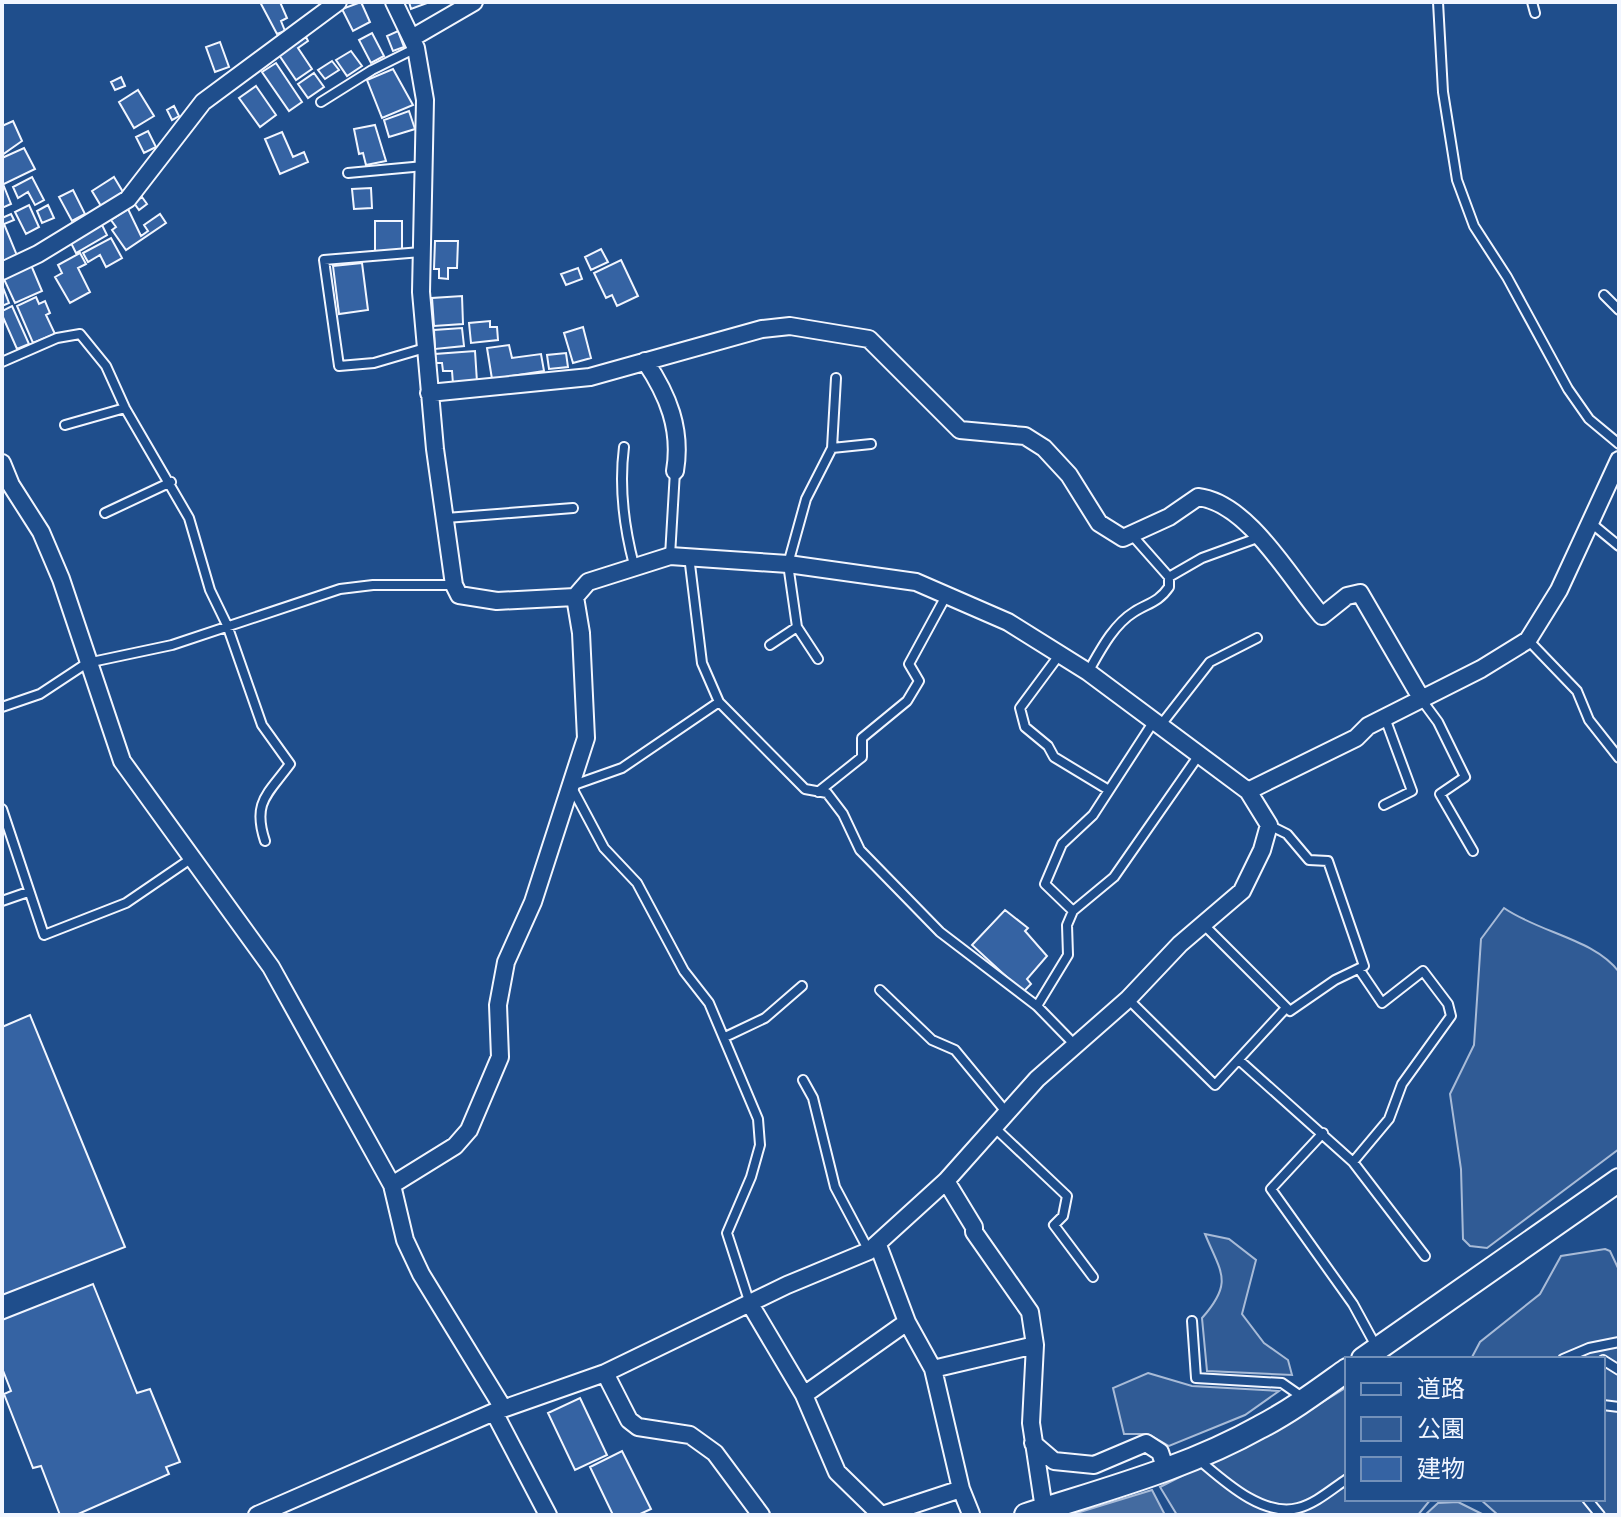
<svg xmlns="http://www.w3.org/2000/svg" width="1621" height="1517" font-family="'PT Sans','Noto Sans JP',sans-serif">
	<rect width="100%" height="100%" fill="#1f4e8c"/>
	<path fill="#305b95" stroke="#a8bbd7" stroke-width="2" d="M 1504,908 C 1540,933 1594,939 1619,972 L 1619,1149 L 1487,1248 L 1470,1246 L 1463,1239 L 1461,1169 L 1450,1094 L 1474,1045 L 1481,939 Z
		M 1205,1234 L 1229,1239 L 1256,1260 L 1242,1314 L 1264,1343 L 1288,1360 L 1292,1375 L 1207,1371 L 1202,1318 C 1234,1282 1221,1273 1205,1234 Z
		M 1605,1249 L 1610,1251 L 1619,1270 L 1619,1515 L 1498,1515 L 1480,1499 L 1603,1499 L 1603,1359 L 1471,1359 L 1480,1342 L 1540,1294 L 1561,1256 Z
		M 1148,1373 L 1192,1386 L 1279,1391 L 1245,1415 L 1169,1446 L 1148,1434 L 1124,1434 L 1113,1388 Z
		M 1347,1387 L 1347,1499 L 1431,1499 L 1418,1515 L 1177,1515 L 1160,1487 L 1300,1416 Z"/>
	<path fill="#446ba0" stroke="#a8bbd7" stroke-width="2" d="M 1152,1490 L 1165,1515 L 1070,1515 Z
		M 1458,1502 L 1484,1515 L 1425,1515 L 1438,1503 Z"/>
	<path fill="#3563a3" stroke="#f2f6ff" stroke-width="2" d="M 260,2 L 280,2 L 287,18 L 281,21 L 285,31 L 277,34 Z
		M 361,2 L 370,22 L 353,31 L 342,9 Z
		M 409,2 L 427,2 L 427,3 L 411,9 Z
		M 398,31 L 404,47 L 393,51 L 387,36 Z
		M 372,33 L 384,56 L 371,63 L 359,40 Z
		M 306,37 L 308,41 L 298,48 L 312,69 L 296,80 L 279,55 Z
		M 220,42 L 229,67 L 215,72 L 206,47 Z
		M 351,51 L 362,66 L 347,76 L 336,60 Z
		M 332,61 L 339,70 L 325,79 L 318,70 Z
		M 276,63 L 302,102 L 289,111 L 262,72 Z
		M 393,69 L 413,105 L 382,118 L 367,80 Z
		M 314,73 L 324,87 L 308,98 L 298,84 Z
		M 121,77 L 125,86 L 115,90 L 111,82 Z
		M 256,86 L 276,115 L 260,127 L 239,98 Z
		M 138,90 L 154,116 L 134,128 L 119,102 Z
		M 174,106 L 179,116 L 172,120 L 167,110 Z
		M 409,111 L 415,129 L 389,137 L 384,120 Z
		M 13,121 L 22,141 L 2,155 L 2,126 Z
		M 375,125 L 386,161 L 366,165 L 363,153 L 359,154 L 354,129 Z
		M 148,131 L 156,147 L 144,153 L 136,137 Z
		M 282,132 L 293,157 L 304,152 L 308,162 L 280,174 L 265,139 Z
		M 24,148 L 35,169 L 2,185 L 2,158 Z
		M 32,177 L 44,200 L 35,205 L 28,192 L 18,198 L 13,187 Z
		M 114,177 L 123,192 L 101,206 L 92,191 Z
		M 3,184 L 11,204 L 2,208 L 2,185 Z
		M 371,188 L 372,208 L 354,209 L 352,189 Z
		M 73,190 L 85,214 L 72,221 L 59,197 Z
		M 142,197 L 147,204 L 139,210 L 134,203 Z
		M 29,205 L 39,227 L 26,234 L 15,212 Z
		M 48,205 L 54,218 L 42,223 L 37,211 Z
		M 128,209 L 141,236 L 148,231 L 144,225 L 160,214 L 166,223 L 126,250 L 112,230 L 116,227 L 111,220 Z
		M 11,214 L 14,220 L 4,224 L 18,258 L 2,264 L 2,218 Z
		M 375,221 L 402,221 L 402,251 L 375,251 Z
		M 102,225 L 107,235 L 76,253 L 71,243 Z
		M 111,238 L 122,258 L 106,267 L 100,255 L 88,262 L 83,253 Z
		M 435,241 L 458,241 L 457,268 L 448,268 L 448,279 L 439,278 L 439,269 L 434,269 Z
		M 601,249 L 608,262 L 591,270 L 585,257 Z
		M 80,253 L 86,264 L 78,268 L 90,292 L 70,303 L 55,277 L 62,273 L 58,265 Z
		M 621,260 L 638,296 L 617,306 L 612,295 L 606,298 L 594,273 Z
		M 362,263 L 368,310 L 339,314 L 333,266 Z
		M 31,265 L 42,291 L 15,303 L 3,277 Z
		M 578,268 L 582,279 L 566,285 L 561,274 Z
		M 2,285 L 9,303 L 2,306 Z
		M 462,296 L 463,324 L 434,326 L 432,298 Z
		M 36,297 L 39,304 L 45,301 L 50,313 L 46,315 L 55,334 L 33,343 L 17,306 Z
		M 12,306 L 29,344 L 17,349 L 2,315 L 2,311 Z
		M 490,321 L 490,327 L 497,327 L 498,340 L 471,343 L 469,323 Z
		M 583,327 L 591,358 L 573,363 L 564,333 Z
		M 462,328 L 464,346 L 435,349 L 434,330 Z
		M 509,345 L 512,358 L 541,354 L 544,371 L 492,379 L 487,348 Z
		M 475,351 L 477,382 L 453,384 L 452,371 L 443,371 L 442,363 L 436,363 L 435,354 Z
		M 566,353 L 568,367 L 549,369 L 547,355 Z
		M 1005,910 L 1028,928 L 1025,931 L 1047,956 L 1027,979 L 1031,984 L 1023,992 L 972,945 Z
		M 30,1015 L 125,1247 L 2,1295 L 2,1027 Z
		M 93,1284 L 137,1393 L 150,1389 L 180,1462 L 166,1467 L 169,1474 L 76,1515 L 60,1515 L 41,1466 L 33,1468 L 4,1394 L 11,1391 L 2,1368 L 2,1320 Z
		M 580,1398 L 607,1455 L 575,1470 L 548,1413 Z
		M 622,1451 L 651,1509 L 638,1515 L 613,1515 L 590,1467 Z"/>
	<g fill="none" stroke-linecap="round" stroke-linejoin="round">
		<defs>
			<path id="lane" d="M 1438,2 L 1443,92 L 1457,180 L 1474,226 L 1507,277 L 1568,389 L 1589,419 L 1619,444
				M 1532,2 L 1535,13
				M 321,102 L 372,70 L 416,48
				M 348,173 L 424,166
				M 421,252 L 324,260 L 339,366 L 374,363 L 425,348
				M 1604,295 L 1619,310
				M 2,362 L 57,338 L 80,334 L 106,366 L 125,408 L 189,518 L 210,590 L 227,625 L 262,725 L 290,764 C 268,794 252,802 265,841
				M 65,425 L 125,408
				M 624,447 C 619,486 624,527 634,565
				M 832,448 L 871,444
				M 105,513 L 171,482
				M 446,518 L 573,508
				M 1591,523 L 1619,546
				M 670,556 L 675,471
				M 689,556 L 702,663 L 719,702 L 805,789 L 827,793 L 843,814 L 860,850 L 940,932 L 1037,1006 L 1075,1045
				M 1169,577 L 1202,558 L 1260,537
				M 797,627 L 818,659
				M 1528,640 L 1577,691 L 1589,720 L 1619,758
				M 770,645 L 797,627 L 788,564 L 806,499 L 832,448 L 836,378
				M 1060,654 L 1020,708 L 1025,727 L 1048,746 L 1054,757 L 1107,789
				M 1088,672 C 1100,651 1113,625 1134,612 C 1148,603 1158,603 1169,587 L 1169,577 L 1131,534
				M 1421,699 L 1438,722 L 1465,777 L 1440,794 L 1473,851
				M 719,702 L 622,768 L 571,786 L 604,848 L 637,883 L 684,971 L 709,1003 L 758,1119 L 760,1145 L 751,1177 L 727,1233 L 750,1304
				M 2,707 L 40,694 L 87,663 L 172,645 L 340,589 L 373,585 L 454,585
				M 1160,726 L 1210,662 L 1257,638
				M 818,792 L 862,757 L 862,738 L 907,701 L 919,681 L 909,664 L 946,596
				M 1384,805 L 1412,791 L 1385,718
				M 2,809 L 44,935 L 126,903 L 192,858
				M 2,901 L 28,892
				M 1073,911 L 1045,884 L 1062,844 L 1093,815 L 1154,721
				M 1204,925 L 1290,1011 L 1335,980 L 1364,966 L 1328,861 L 1309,860 L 1287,834 L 1269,825
				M 880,990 L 932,1040 L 955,1050 L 1007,1113
				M 1128,999 L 1215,1085 L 1286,1008
				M 1037,1006 L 1068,955 L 1067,925 L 1073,911 L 1114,877 L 1199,755
				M 725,1037 L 765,1018 L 802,986
				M 1239,1060 L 1353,1162 L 1425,1256
				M 803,1080 L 813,1098 L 835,1187 L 869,1251
				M 995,1128 L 1067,1196 L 1063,1216 L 1054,1225 L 1093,1277
				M 1323,1133 L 1271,1189 L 1353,1304 L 1383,1359
				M 1353,1162 L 1389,1119 L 1402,1084 L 1451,1016 L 1448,1004 L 1423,971 L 1382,1003 L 1359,969
				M 1192,1321 L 1196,1378 L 1282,1383 L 1305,1399
				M 1563,1359 L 1589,1348 L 1619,1342
				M 1603,1360 L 1619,1370
				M 1603,1405 L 1619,1407
				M 1199,1460 C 1224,1481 1262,1517 1298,1508 C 1315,1504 1332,1489 1347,1479
				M 1587,1499 L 1600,1515"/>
			<path id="street" d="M 412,38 L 474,2
				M 2,271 L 38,254 L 128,199 L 203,102 L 338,2
				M 645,361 C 668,395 682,429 675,471
				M 429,393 L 590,377 L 762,329 L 790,326 L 869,339 L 960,430 L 1025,436 L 1044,448 L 1069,475 L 1099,523 L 1123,538 L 1169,517 L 1198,497 C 1249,503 1291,580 1322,616 L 1347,596 L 1360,593 L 1421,698
				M 2,463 L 11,485 L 41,532 L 61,579 L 122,761 L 271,967 L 392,1185 L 405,1240 L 421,1274 L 503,1408
				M 1248,791 L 1356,738 L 1368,726 L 1481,669 L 1528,640 L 1559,590 L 1619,460
				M 392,1185 L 455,1146 L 469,1130 L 500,1057 L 498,1005 L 506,962 L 533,902 L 586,738 L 581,633 L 575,597
				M 878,1245 L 907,1322 L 933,1369 L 961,1489 L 882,1515
				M 750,1304 L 804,1395 L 837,1472 L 881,1515
				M 1035,1345 L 1031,1423 L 1044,1509
				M 933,1369 L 1035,1345 L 1030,1312 L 974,1232 L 974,1227 L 946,1181
				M 605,1373 L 629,1420 L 638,1427 L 690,1435 L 715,1453 L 761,1515
				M 804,1395 L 907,1322
				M 494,1412 L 548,1515
				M 1033,1443 L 1054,1461 L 1094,1465 L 1146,1443 L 1160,1452 L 1166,1470
				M 961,1489 L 971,1514
				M 257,1515 L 494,1412 L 605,1373 L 787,1285 L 869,1251 L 946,1181 L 1037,1079 L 1128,999 L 1180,944 L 1242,891 L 1262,850 L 1269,825 L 1248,791 L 1088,672 L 1008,622 L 916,582 L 788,564 L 670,556 L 588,582 L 575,597 L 497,601 L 459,595 L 454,585 L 435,449 L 421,292 L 425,100 L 416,48 L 394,2"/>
			<path id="secondary" d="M 1363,1359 L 1619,1180
				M 1026,1515 C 1106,1489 1187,1468 1260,1427 C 1291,1411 1319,1390 1347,1370"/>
		</defs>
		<use href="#lane" stroke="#f2f6ff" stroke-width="12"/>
		<use href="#street" stroke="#f2f6ff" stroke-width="20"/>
		<use href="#secondary" stroke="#f2f6ff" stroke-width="26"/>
		<use href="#lane" stroke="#1f4e8c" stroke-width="8"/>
		<use href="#street" stroke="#1f4e8c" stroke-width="16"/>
		<use href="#secondary" stroke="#1f4e8c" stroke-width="22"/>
	</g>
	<rect width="1621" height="1517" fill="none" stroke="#f2f6ff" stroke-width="8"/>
	<rect x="1345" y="1357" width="260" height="144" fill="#1f4e8c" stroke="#7391ba" stroke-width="2"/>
	<rect x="1361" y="1383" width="40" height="12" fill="#1f4e8c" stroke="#7391ba" stroke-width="2"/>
	<text x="1417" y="1397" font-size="24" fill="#f2f6ff">道路</text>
	<rect x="1361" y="1417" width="40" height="24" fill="#305b95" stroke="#7391ba" stroke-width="2"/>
	<text x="1417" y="1437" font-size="24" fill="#f2f6ff">公園</text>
	<rect x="1361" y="1457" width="40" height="24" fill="#3563a3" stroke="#7391ba" stroke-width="2"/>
	<text x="1417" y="1477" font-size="24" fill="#f2f6ff">建物</text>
</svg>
